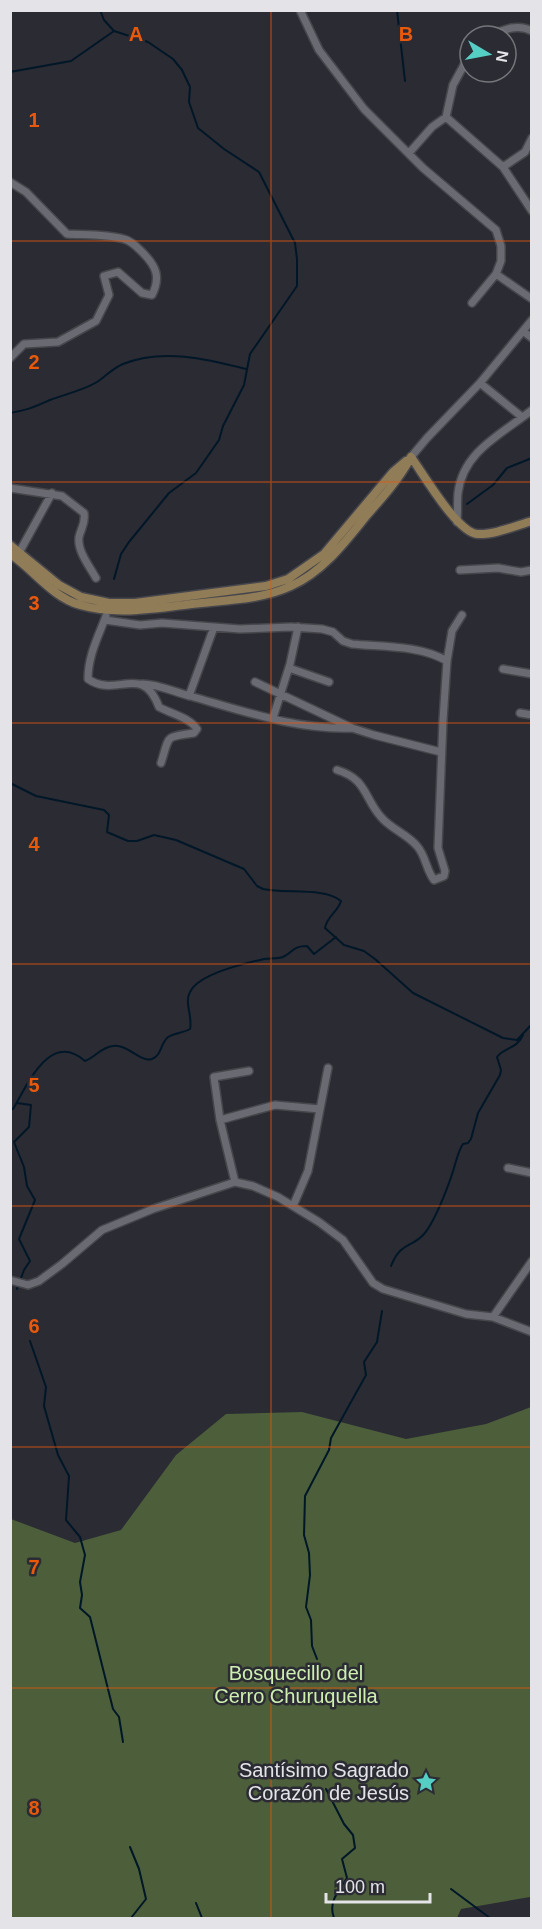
<svg xmlns="http://www.w3.org/2000/svg" width="542" height="1929" font-family="Helvetica,sans-serif">
	<rect width="100%" height="100%" fill="#2b2b33"/>
	<path fill="#4c5e3a" d="M 531,1407 L 530,1897 L 461,1909 L 457,1918 L 11,1918 L 11,1519 L 75,1543 L 121,1530 L 176,1455 L 226,1414 L 302,1412 L 406,1439 L 486,1424 Z"/>
	<g fill="none" stroke-linecap="round" stroke-linejoin="round">
		<path stroke="#001728" stroke-width="2" d="M 100,10 L 104,20 L 114,31 L 148,42 L 173,59 L 182,70 L 190,87 L 189,102 L 198,128 L 224,149 L 259,172 L 295,243 L 297,259 L 297,286 L 250,354 L 244,385 L 223,426 L 219,440 L 196,473 L 169,493 L 129,542 L 121,554 L 114,579
			M 397,10 L 405,81
			M 10,72 L 71,61 L 114,31
			M 10,413 C 28,410 34,407 50,400 C 65,394 82,391 97,382 C 106,376 113,368 123,364 C 162,348 207,359 246,369
			M 467,504 L 493,485 L 507,468 L 532,458
			M 10,783 L 36,796 L 104,810 L 109,815 L 107,832 L 128,841 L 137,841 L 154,835 L 176,840 L 244,869 L 257,886 L 263,889 C 285,894 325,887 341,901 C 338,912 327,916 325,928 L 344,945 L 364,951 L 375,959 L 413,993 L 503,1038 L 517,1040 L 532,1024
			M 17,1103 L 31,1105 L 29,1127 L 14,1142 L 24,1167 L 27,1186 L 35,1200 L 19,1239 L 30,1261 L 24,1270 L 17,1289
			M 10,1109 L 13,1109 C 28,1084 50,1030 85,1061 C 96,1057 101,1047 113,1046 C 128,1044 141,1063 152,1059 C 162,1055 160,1044 168,1037 C 174,1033 183,1033 190,1029 C 193,1017 184,1003 190,992 C 198,974 246,963 264,959 C 270,958 277,959 283,957 C 294,952 292,946 307,946 L 314,954 L 336,937
			M 391,1266 C 401,1241 412,1248 424,1234 C 436,1220 451,1180 456,1161 C 458,1155 459,1150 463,1144 L 468,1143 L 471,1139 L 478,1113 L 500,1075 L 501,1070 L 497,1057 C 504,1047 516,1050 523,1035
			M 30,1341 L 46,1387 L 44,1406 L 58,1455 L 69,1476 L 66,1520 L 80,1537 L 85,1555 L 80,1582 L 82,1595 L 80,1608 L 90,1617 L 113,1709 L 119,1717 L 123,1742
			M 317,1659 L 312,1646 L 311,1620 L 306,1607 L 310,1575 L 309,1553 L 304,1535 L 305,1496 L 329,1450 L 331,1438 L 366,1375 L 364,1362 L 377,1342 L 382,1311
			M 326,1789 L 344,1824 L 353,1835 L 355,1848 L 342,1859 L 347,1878 C 338,1892 328,1902 334,1918
			M 130,1847 L 139,1869 L 146,1899 L 131,1918
			M 451,1889 L 490,1918
			M 196,1903 L 202,1918
			M 530,1918 L 532,1918"/>
		<defs>
			<path id="minor" d="M 300,10 L 319,50 L 364,109 L 423,168 L 496,230 L 501,246 L 501,261 L 496,274
				M 489,36 C 503,30 517,23 532,31
				M 470,54 L 453,85 L 446,117 L 503,167
				M 532,138 L 525,152 L 503,167 L 532,211
				M 409,153 L 432,127 L 446,117
				M 10,182 L 26,192 L 67,234 C 86,235 106,234 124,239 C 132,241 138,248 143,253 C 156,266 161,277 152,295 L 142,293 L 118,272 L 104,276 L 109,295 L 96,321 L 58,342 L 24,344 L 10,358
				M 472,303 L 496,274 L 532,299
				M 523,331 L 532,338
				M 480,383 L 522,417
				M 411,457 L 427,438 L 480,383 L 532,320
				M 10,488 L 62,496 L 84,513 C 86,523 81,528 79,537 C 77,551 90,567 96,578
				M 457,522 C 458,512 457,502 458,493 C 463,451 502,434 532,410
				M 20,551 L 52,493
				M 460,570 L 498,568 L 521,572 L 532,570
				M 106,616 C 98,637 88,656 88,679 C 117,699 142,662 159,707 C 171,714 189,717 197,729 L 194,733 C 164,737 170,735 161,763
				M 105,620 L 140,625 L 162,623 L 240,629 L 291,627 L 322,629 L 333,632 L 343,641 L 352,644 C 382,647 420,645 447,661
				M 289,668 L 329,682
				M 503,669 L 532,674
				M 255,682 L 352,728 L 374,735 L 441,752
				M 142,684 C 158,684 174,692 190,696 C 243,711 297,730 352,728
				M 189,696 L 214,627
				M 520,713 L 532,715
				M 273,718 L 290,664 L 298,627
				M 337,770 C 367,779 364,798 381,817 C 391,829 407,834 417,846 C 426,856 426,870 434,880 L 444,876 L 445,871 L 438,848 L 443,720 L 447,661 L 452,631 L 462,615
				M 220,1120 L 275,1105 L 320,1109
				M 508,1168 L 532,1173
				M 235,1182 L 220,1120 L 214,1077 L 249,1071
				M 293,1206 L 308,1171 L 328,1068
				M 10,1280 L 28,1285 L 39,1281 L 62,1264 L 102,1230 L 153,1209 L 235,1182 L 253,1186 L 278,1197 L 319,1222 L 343,1240 L 373,1283 L 383,1289 L 466,1314 L 493,1317 L 532,1332
				M 493,1317 L 532,1261"/>
			<path id="major" d="M 411,457 C 424,475 457,532 477,534 C 494,535 515,526 532,521
				M 10,545 L 59,585 L 81,597 L 109,603 L 135,603 L 266,586 L 288,579 L 324,554 L 393,472 L 406,461
				M 10,554 C 34,570 52,597 80,605 C 115,615 149,609 184,605 C 219,600 259,601 291,586 C 324,571 345,542 367,515 C 383,497 399,479 411,457"/>
		</defs>
		<use href="#minor" stroke="#46464c" stroke-width="10"/>
		<use href="#major" stroke="#46464c" stroke-width="11"/>
		<use href="#minor" stroke="#6a6a73" stroke-width="7"/>
		<use href="#major" stroke="#907c57" stroke-width="8"/>
	</g>
	<path fill="none" stroke="#e8590c" stroke-width="1.5" stroke-opacity="0.55" d="M 271,10 L 271,1918M 10,241 L 532,241M 10,482 L 532,482M 10,723 L 532,723M 10,964 L 532,964M 10,1206 L 532,1206M 10,1447 L 532,1447M 10,1688 L 532,1688"/>
	<defs>
		<symbol id="sight-bare" viewBox="-9 -9 18 18"><path d="M0-6L1.8-2.2L6-1.7L2.9 1.2L3.7 5.4L0 3.3L-3.7 5.4L-2.9 1.2L-6-1.7L-1.8-2.2Z" fill="#55cec4" stroke="#2b2b33" stroke-width="2.5" paint-order="stroke"/></symbol>
	</defs>
	<g fill-rule="evenodd">
		<use href="#sight-bare" x="411" y="1767" width="30" height="30"/>
	</g>
	<g text-anchor="middle" dominant-baseline="central" stroke-width="5" stroke-linejoin="round" paint-order="stroke">
		<g font-size="20" fill="#ceefaf" stroke="#2b2b33">
			<text x="296" y="1673">Bosquecillo del<tspan x="296" dy="23">Cerro Churuquella</tspan></text>
		</g>
		<g font-size="20" fill="#e3e3e8" stroke="#2b2b33" text-anchor="end">
			<text x="409" y="1770">Santísimo Sagrado<tspan x="409" dy="23">Corazón de Jesús</tspan></text>
		</g>
	</g>
	<g font-size="20" text-anchor="middle" font-weight="bold" fill="#e8590c" stroke="#2b2b33" stroke-width="5" stroke-linejoin="round" paint-order="stroke">
		<text x="136" y="41">A</text>
		<text x="406" y="41">B</text>
		<text x="34" y="127">1</text>
		<text x="34" y="369">2</text>
		<text x="34" y="610">3</text>
		<text x="34" y="851">4</text>
		<text x="34" y="1092">5</text>
		<text x="34" y="1333">6</text>
		<text x="34" y="1574">7</text>
		<text x="34" y="1815">8</text>
	</g>
	<rect width="542" height="1929" fill="none" stroke="#e3e3e8" stroke-width="24"/>
	<g transform="translate(488 54) rotate(100)"><circle r="28" fill="#2b2b33" stroke="#75757b" stroke-width="1.5"/>
	<path d="M0-4.5L10 22L0 15L-10 22Z" fill="#55cec4"/>
	<text y="-9" font-size="16" font-weight="bold" text-anchor="middle" fill="#e3e3e8">N</text>
	</g>
	<path d="M326 1893v9h104v-9" fill="none" stroke="#e3e3e8" stroke-width="3"/>
	<text x="335" y="1893" font-size="18" fill="#e3e3e8" stroke="#2b2b33" stroke-width="4.5" paint-order="stroke">100 m</text>
</svg>
